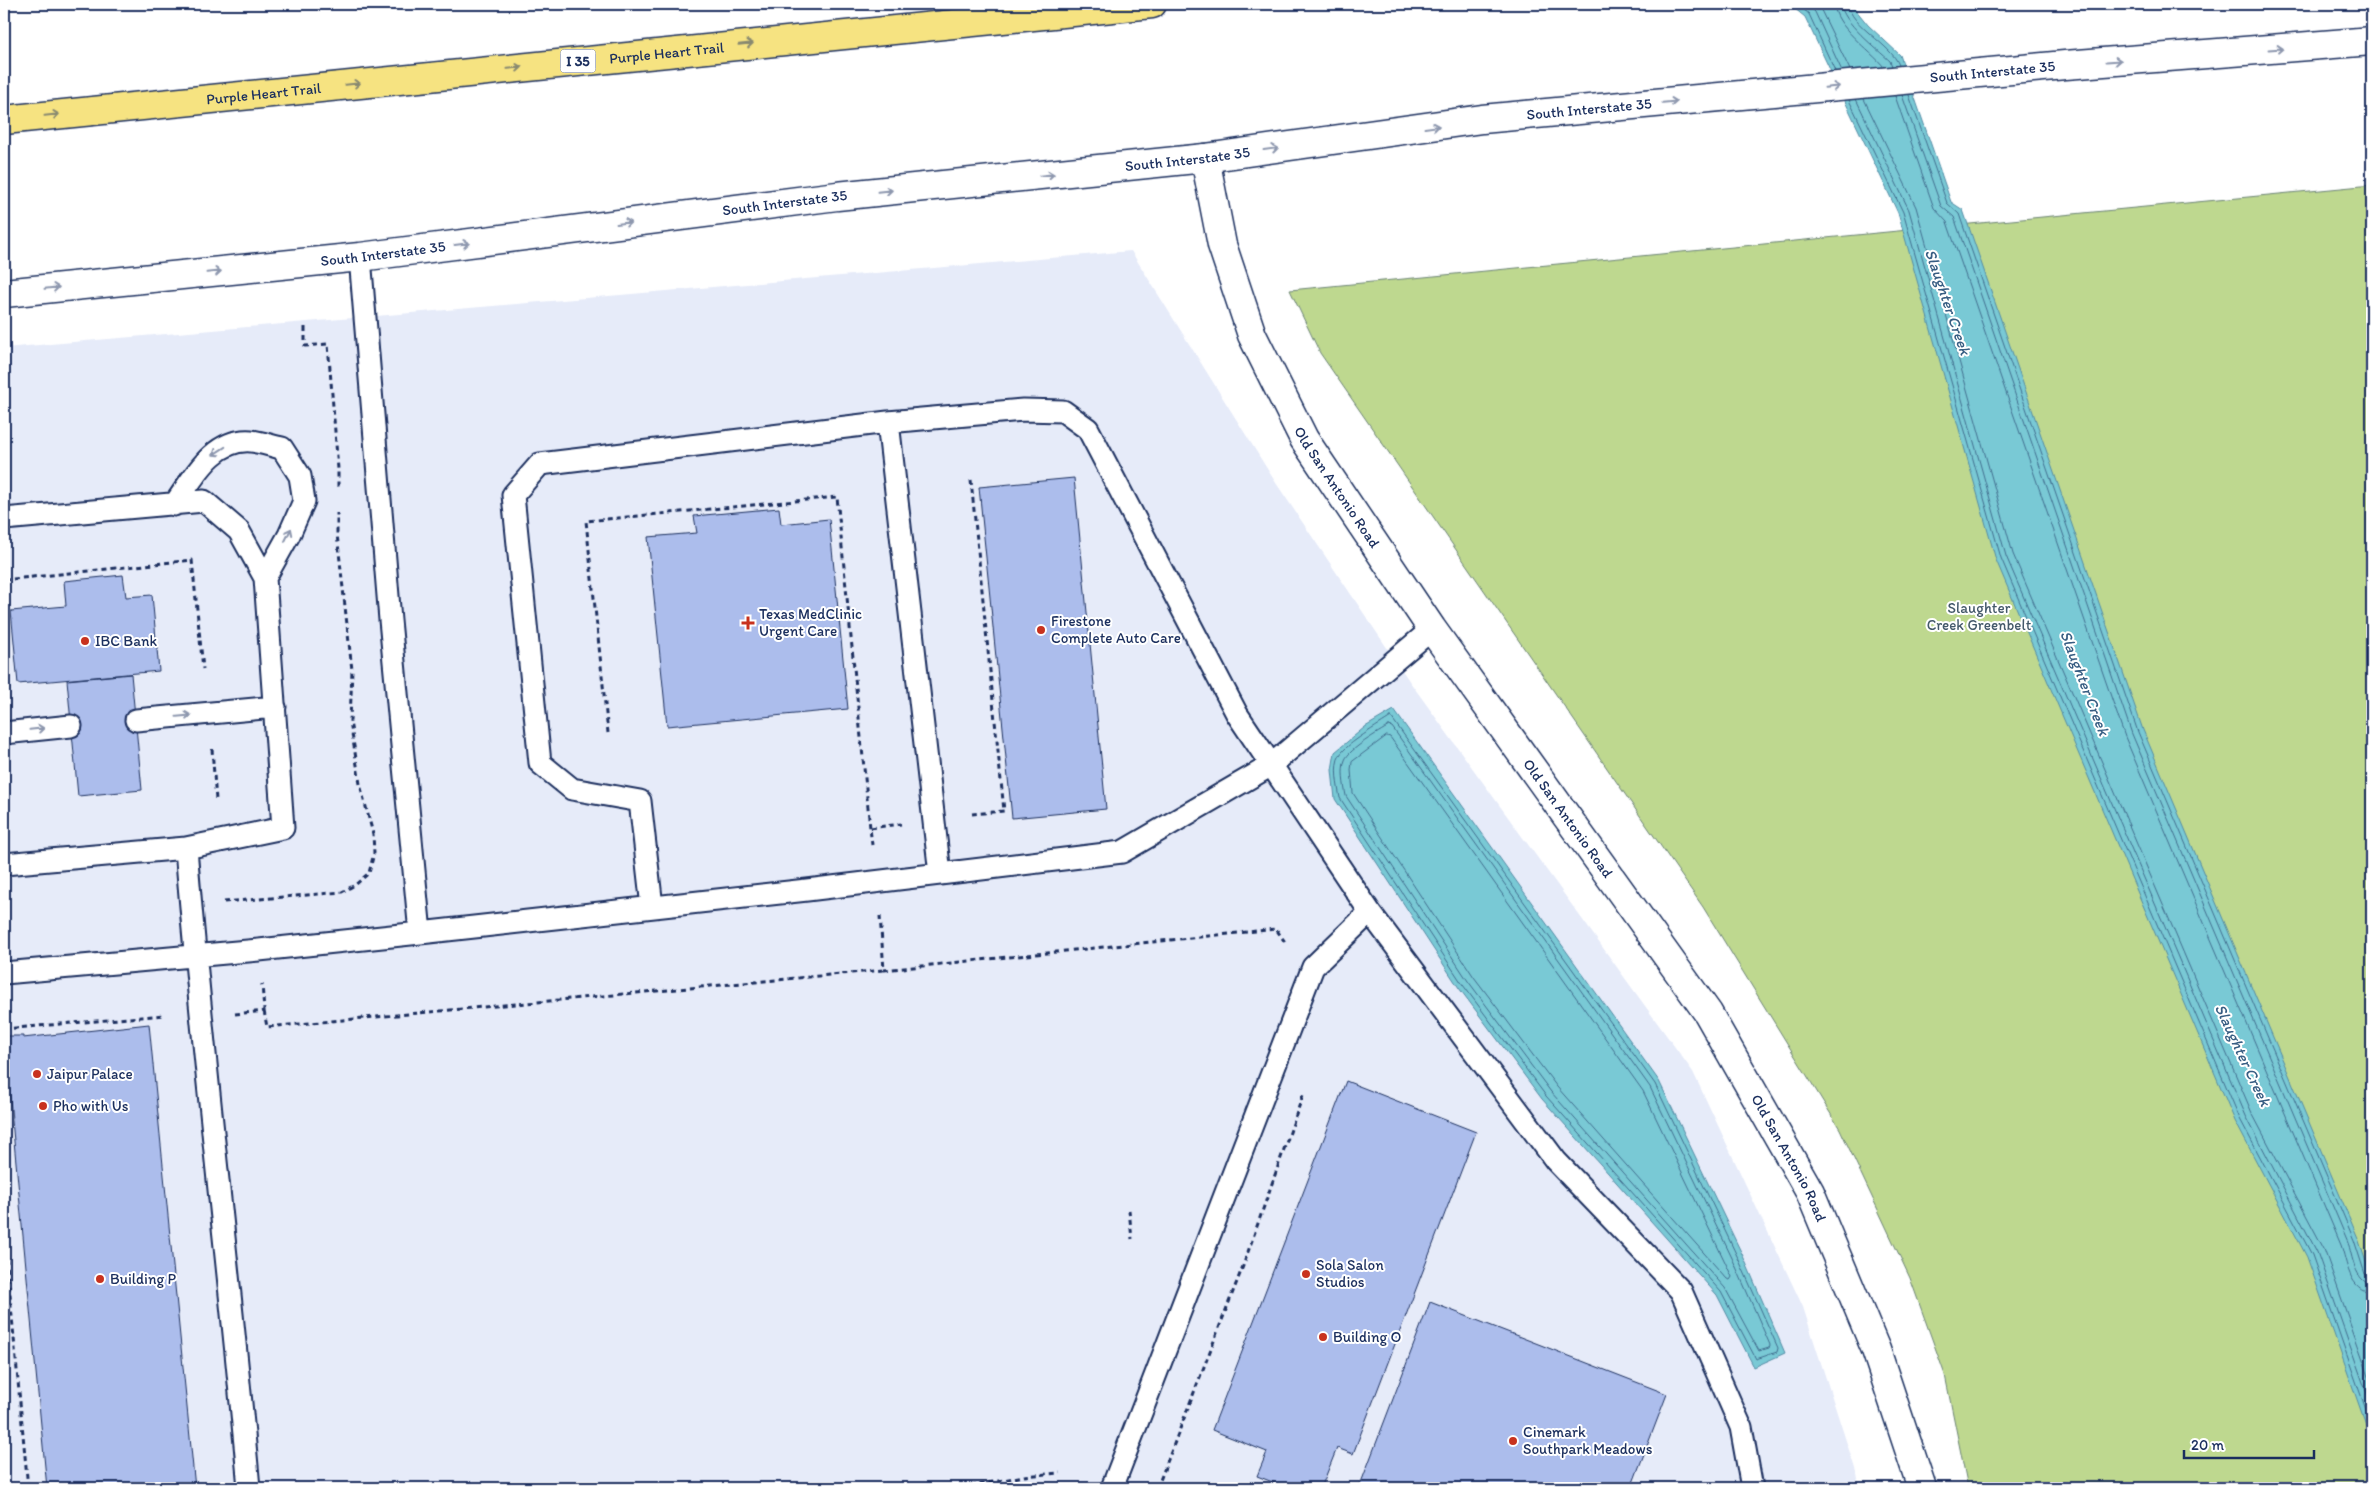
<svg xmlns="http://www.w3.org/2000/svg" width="2376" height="1492" font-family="Itim,sans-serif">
	<rect width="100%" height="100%" fill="#fff"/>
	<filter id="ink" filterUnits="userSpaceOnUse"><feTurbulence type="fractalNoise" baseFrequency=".02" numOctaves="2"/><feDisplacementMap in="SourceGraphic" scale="10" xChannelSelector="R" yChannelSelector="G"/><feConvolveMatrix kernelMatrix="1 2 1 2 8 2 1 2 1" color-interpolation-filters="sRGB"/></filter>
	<g filter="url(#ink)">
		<path fill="#e6ebf9" d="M 1131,251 L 1276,483 L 1410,682 L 1693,1072 L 1803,1307 L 1858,1478 L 1856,1488 L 4,1488 L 4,348 Z"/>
		<path fill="#bed88f" stroke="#6c8476" d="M 2372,185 L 2372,1488 L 1968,1488 L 1945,1375 L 1910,1278 L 1840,1129 L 1703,907 L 1320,353 L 1290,290 Z"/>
		<path fill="#79c9d5" stroke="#538ba5" d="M 1789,4 L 1851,4 L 1868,25 L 1900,55 L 1951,202 L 1963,210 L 2143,730 L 2358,1238 L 2372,1280 L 2372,1442 L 2307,1257 L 2235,1121 L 1996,560 L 1898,213 L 1805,17 Z
			M 1394,710 L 1659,1081 L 1743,1256 L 1785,1353 L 1754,1367 L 1717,1295 L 1542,1099 L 1459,988 L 1335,799 L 1332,770 L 1335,752 L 1365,727 Z"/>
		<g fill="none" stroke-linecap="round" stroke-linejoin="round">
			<path stroke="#416d8e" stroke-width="1" d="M 1797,4 L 1809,14 L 1835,71
				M 1807,4 L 1815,12 L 1842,71
				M 1818,4 L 1850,70
				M 1834,4 C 1835,27 1870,50 1884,67
				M 1841,4 C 1842,22 1877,49 1890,61 L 1892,66
				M 1848,4 C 1850,26 1891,44 1899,65
				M 1902,95 L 1941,206 L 1954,217 L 2132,734 L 2348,1242 C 2352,1255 2355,1283 2372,1284
				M 1909,95 L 1947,203 L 1959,214 L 2138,732 L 2354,1240 L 2365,1274 L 2372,1278
				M 1895,96 L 1934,208 L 1947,222 L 2125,737 L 2341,1245 C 2347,1262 2349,1291 2372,1292
				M 1856,99 L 1909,210 L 2006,556 L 2246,1116 L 2317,1252 L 2372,1408
				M 1864,99 L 1916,207 L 2013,554 L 2252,1113 L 2324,1249 L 2372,1385
				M 1849,100 L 1903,212 L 2001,558 L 2240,1119 L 2312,1255 L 2372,1427
				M 1391,717 L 1655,1084 L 1738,1258 L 1778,1348 L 1777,1352 L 1756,1359 L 1721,1292 L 1546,1096 L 1463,985 L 1340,798 C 1338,787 1333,765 1340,755 C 1347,743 1379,725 1391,717 Z
				M 1389,726 L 1392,727 L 1650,1087 L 1733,1260 L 1770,1345 L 1769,1348 L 1759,1351 L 1725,1288 L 1551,1092 L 1468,981 L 1346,796 C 1344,785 1341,770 1345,760 C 1349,749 1379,732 1389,726 Z
				M 1387,736 L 1390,737 L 1643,1091 L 1726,1264 L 1732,1277 L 1730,1280 L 1727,1279 L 1557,1087 L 1474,977 L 1353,793 L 1351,770 L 1352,762 Z"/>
		</g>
		<path fill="#acbdec" stroke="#1b2f5e" d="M 1074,478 L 1106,809 L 1012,818 L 979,487 Z
			M 779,508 L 781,524 L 829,519 L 848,709 L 667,726 L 648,537 L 697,533 L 694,516 Z
			M 123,575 L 126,597 L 152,595 L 159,671 L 18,684 L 11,611 L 66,606 L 64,581 Z
			M 131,674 L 142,790 L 78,796 L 67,680 Z
			M 149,1024 L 195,1488 L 47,1488 L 4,1036 L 23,1036 L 23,1038 Z
			M 1346,1081 L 1476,1132 L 1353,1454 L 1337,1448 L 1321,1488 L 1288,1488 L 1257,1476 L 1267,1452 L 1212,1430 Z
			M 1430,1302 L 1667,1394 L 1631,1488 L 1359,1488 Z
			M 1343,1483 L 1358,1488 L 1341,1488 Z"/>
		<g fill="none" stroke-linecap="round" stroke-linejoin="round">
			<defs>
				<path id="lane" d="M 360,257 L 390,620 L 420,933
					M 888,422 L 940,874
					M 174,505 C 193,479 213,438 251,441 C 261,442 272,446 282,448 L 300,476 L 304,501 L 289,535 L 265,578
					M 4,519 L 204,501 L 239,531 L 265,578 L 283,828 L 186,848 C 203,1062 230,1275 249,1488
					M 136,720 L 275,707
					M 4,733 L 71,726
					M 4,864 L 186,848
					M 652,907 L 640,801 L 572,789 L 540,763 L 513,495 L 540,464 L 888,422 L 1023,410 L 1063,411 L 1088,429 L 1237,714 L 1370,912 L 1313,967 L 1112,1488
					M 1370,912 L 1556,1161 L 1681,1291 L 1741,1427 L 1752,1488
					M 4,973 L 259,950 L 420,933 L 807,890 L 1122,852 L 1270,766 L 1432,629"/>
				<g id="secondary">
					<path id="s1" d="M 1205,158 L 1222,245 L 1252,335 L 1304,439 L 1432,629 L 1708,1013 L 1810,1192 L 1876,1350 L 1922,1488"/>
					<path id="s2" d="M 4,293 L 360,257 L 837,196 L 1205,158 L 1482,119 L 2065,65 L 2372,41"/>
				</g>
				<g id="highway">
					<path id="s3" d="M 4,120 L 1152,4"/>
				</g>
			</defs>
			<use href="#lane" stroke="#1b2f5e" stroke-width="25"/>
			<use href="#secondary" stroke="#1b2f5e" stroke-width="31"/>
			<use href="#highway" stroke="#1b2f5e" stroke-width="31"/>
			<path stroke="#1b2f5e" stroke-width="3" stroke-dasharray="5 4" stroke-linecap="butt" d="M 305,327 L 305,346 L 328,344 L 338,469 L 338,487
				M 971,480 L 1004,811 L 972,814
				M 4,580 L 192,560 L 203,669
				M 608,733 L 586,521 L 837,497 L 870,828
				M 212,749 L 216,800
				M 872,845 L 870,828 L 901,824
				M 224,902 L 342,892 L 355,885 L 369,873 L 374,853 L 373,834 L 360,784 L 350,721 L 352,670 L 337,534 L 337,513
				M 880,916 L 884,970 L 1276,929 L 1285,942
				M 264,1011 L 267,1027 L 884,970
				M 235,1014 L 264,1011 L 262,984
				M 4,1029 L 164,1015
				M 1129,1210 L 1132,1239
				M 4,1231 L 28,1488
				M 1158,1485 L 1168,1488
				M 962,1488 L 1024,1476 L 1060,1473
				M 1157,1488 L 1243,1266 L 1303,1095"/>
			<use href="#lane" stroke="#fff" stroke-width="21"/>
			<use href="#secondary" stroke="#fff" stroke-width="28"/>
			<use href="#highway" stroke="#f6e381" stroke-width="28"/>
		</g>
		<defs><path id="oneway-shaft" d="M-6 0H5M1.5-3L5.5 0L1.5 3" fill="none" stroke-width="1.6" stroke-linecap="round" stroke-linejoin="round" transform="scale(1.25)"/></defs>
		<g stroke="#888970">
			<use href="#oneway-shaft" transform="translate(746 44) rotate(-6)"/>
			<use href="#oneway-shaft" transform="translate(515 68) rotate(-6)"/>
			<use href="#oneway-shaft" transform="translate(353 84) rotate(-6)"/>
			<use href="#oneway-shaft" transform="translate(52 115) rotate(-6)"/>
		</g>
		<g stroke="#8d97ae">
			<use href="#oneway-shaft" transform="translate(2276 49) rotate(-4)"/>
			<use href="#oneway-shaft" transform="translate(2114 61) rotate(-4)"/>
			<use href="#oneway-shaft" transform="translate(1832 87) rotate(-5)"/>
			<use href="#oneway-shaft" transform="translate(1670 102) rotate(-5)"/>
			<use href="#oneway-shaft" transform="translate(1432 127) rotate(-8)"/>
			<use href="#oneway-shaft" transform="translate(1271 149) rotate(-8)"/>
			<use href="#oneway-shaft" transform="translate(1047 175) rotate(-6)"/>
			<use href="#oneway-shaft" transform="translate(885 191) rotate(-6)"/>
			<use href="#oneway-shaft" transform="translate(624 223) rotate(-7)"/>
			<use href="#oneway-shaft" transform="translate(462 244) rotate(-7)"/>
			<use href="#oneway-shaft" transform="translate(214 272) rotate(-6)"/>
			<use href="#oneway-shaft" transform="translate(52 288) rotate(-6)"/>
			<use href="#oneway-shaft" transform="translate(219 451) rotate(147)"/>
			<use href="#oneway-shaft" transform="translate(288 535) rotate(-64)"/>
			<use href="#oneway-shaft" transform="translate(184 716) rotate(-5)"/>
			<use href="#oneway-shaft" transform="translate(37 729) rotate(-6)"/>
		</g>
	</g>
	<g fill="#c8321e" stroke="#fff" stroke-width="2">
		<path d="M745.5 615.5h5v5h5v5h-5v5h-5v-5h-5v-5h5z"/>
		<circle cx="1041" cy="630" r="5"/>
		<circle cx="85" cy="641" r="5"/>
		<circle cx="37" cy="1074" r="5"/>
		<circle cx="43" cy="1106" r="5"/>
		<circle cx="1306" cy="1274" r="5"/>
		<circle cx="100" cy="1279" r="5"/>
		<circle cx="1323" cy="1337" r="5"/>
		<circle cx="1513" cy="1441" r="5"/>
	</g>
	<g text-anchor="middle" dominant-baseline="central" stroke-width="4" stroke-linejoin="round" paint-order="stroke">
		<rect fill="#fff" stroke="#5f6d8e" stroke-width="1" x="560.5" y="49.5" width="35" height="23" rx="4"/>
		<g font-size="14" font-weight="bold" fill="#1b2f5e">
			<text x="578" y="61">I 35</text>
		</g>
		<g font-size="15" fill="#1b2f5e" stroke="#fff">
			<text stroke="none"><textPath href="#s3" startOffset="666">Purple Heart Trail</textPath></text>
			<text stroke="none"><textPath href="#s2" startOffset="2001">South Interstate 35</textPath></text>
			<text stroke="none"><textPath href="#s3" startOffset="261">Purple Heart Trail</textPath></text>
			<text stroke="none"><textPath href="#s2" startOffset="1596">South Interstate 35</textPath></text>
			<text stroke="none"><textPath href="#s2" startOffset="1191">South Interstate 35</textPath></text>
			<text stroke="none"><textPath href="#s2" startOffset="786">South Interstate 35</textPath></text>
			<text stroke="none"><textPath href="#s2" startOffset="381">South Interstate 35</textPath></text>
			<text stroke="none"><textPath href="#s1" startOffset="358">Old San Antonio Road</textPath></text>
			<text stroke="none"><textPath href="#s1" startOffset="762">Old San Antonio Road</textPath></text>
			<text stroke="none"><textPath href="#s1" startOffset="1168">Old San Antonio Road</textPath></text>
		</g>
		<g font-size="15" fill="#44596a" stroke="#fff">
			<text x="1979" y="608">Slaughter<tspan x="1979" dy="17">Creek Greenbelt</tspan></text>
		</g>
		<g font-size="15" fill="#1b2f5e" stroke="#fff" text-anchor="start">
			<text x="759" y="614">Texas MedClinic<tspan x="759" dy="17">Urgent Care</tspan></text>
			<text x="1051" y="621">Firestone<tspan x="1051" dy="17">Complete Auto Care</tspan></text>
			<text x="95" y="641">IBC Bank</text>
			<text x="47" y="1074">Jaipur Palace</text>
			<text x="53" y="1106">Pho with Us</text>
			<text x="1316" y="1265">Sola Salon<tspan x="1316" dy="17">Studios</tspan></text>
			<text x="110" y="1279">Building P</text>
			<text x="1333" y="1337">Building O</text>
			<text x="1523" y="1432">Cinemark<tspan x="1523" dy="17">Southpark Meadows</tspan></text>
		</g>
		<g font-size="16" font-style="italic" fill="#375d82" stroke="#fff">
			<text transform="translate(1948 302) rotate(71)">Slaughter Creek</text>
			<text transform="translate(2085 683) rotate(69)">Slaughter Creek</text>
			<text transform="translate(2243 1055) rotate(65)">Slaughter Creek</text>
		</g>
	</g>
	<rect width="2376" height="1492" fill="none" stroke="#fff" stroke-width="20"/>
	<rect x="10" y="10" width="2356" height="1472" fill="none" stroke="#1b2f5e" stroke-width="2" filter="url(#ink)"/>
	<path d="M2184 1450v8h130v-8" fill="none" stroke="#1b2f5e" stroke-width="2.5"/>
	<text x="2191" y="1450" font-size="15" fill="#1b2f5e" stroke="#ffffff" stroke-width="4" paint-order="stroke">20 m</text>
</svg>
